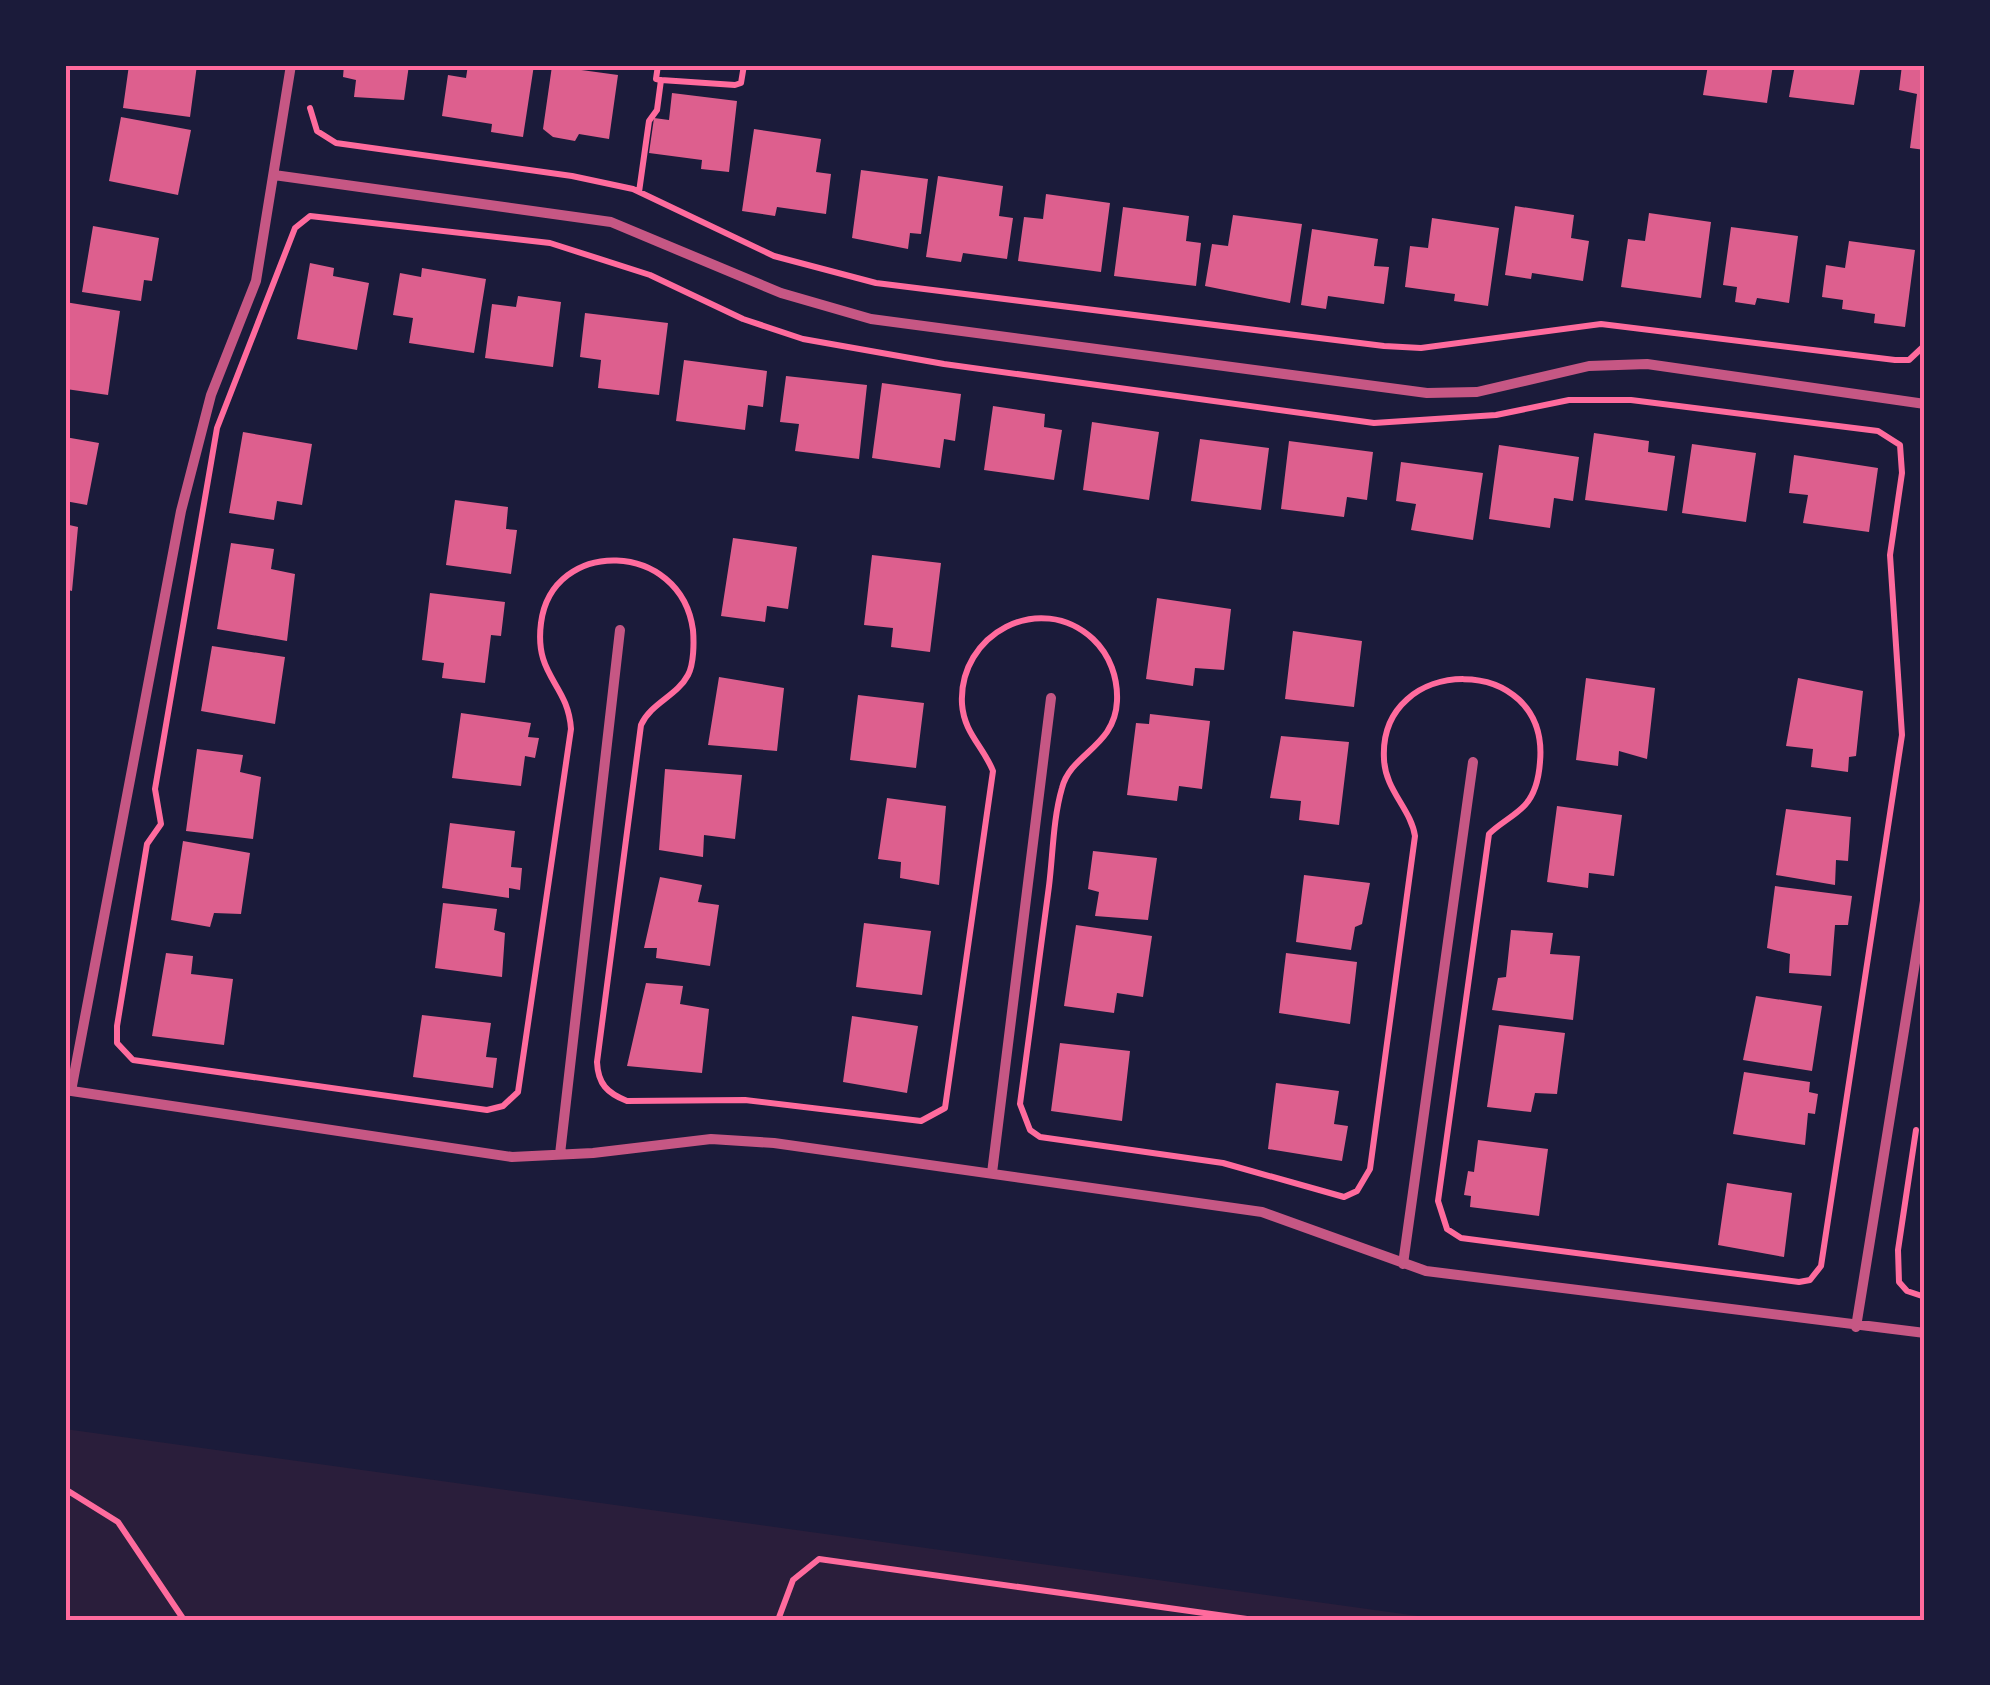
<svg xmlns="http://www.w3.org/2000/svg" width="1990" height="1685" font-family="'Roboto Condensed',sans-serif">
	<rect width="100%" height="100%" fill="#1b1b3a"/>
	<path fill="#2a1e3b" d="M 65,1429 L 1447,1620 L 65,1620 Z"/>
	<path fill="#dd5f8e" d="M 129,65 L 197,65 L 190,117 L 123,108 Z
		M 344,65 L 409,65 L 404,100 L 354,97 L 356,80 L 343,77 Z
		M 468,65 L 534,65 L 523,137 L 491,132 L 492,124 L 442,116 L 448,75 L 466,78 Z
		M 1708,65 L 1773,65 L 1767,103 L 1703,95 Z
		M 1795,65 L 1861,65 L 1854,105 L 1789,97 Z
		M 1902,65 L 1925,65 L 1925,150 L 1910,148 L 1917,94 L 1899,90 Z
		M 552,66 L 618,75 L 609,139 L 579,134 L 575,141 L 553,137 L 543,129 Z
		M 672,93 L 737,101 L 729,172 L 701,169 L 702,160 L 649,153 L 654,118 L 669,120 Z
		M 121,117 L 191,130 L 178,195 L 109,181 Z
		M 754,129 L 821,139 L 816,172 L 831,174 L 826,214 L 777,207 L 775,216 L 742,211 Z
		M 861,170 L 928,179 L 921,234 L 910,233 L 908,249 L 852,238 Z
		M 938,176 L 1003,186 L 999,216 L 1013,218 L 1007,259 L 963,253 L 961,262 L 926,257 Z
		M 1046,194 L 1110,203 L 1101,272 L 1018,261 L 1024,217 L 1043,219 Z
		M 1515,206 L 1574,215 L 1571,238 L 1589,241 L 1583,281 L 1532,273 L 1531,279 L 1505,275 Z
		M 1123,207 L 1189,216 L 1186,241 L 1201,243 L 1196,286 L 1114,276 Z
		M 1649,213 L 1711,222 L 1701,298 L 1621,287 L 1628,239 L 1645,241 Z
		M 1233,215 L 1302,224 L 1290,303 L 1205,286 L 1212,244 L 1228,246 Z
		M 1432,218 L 1499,228 L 1488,306 L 1454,301 L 1455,294 L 1405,287 L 1410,246 L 1428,248 Z
		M 93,226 L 159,238 L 152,281 L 144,280 L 141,301 L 82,292 Z
		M 1731,227 L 1798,236 L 1789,303 L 1757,298 L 1755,305 L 1735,302 L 1737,287 L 1723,285 Z
		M 1312,229 L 1378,239 L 1374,266 L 1389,267 L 1384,304 L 1328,296 L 1326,309 L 1301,305 Z
		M 1849,241 L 1915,250 L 1905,327 L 1874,323 L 1875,314 L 1842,309 L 1843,300 L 1822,297 L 1826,265 L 1845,268 Z
		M 310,263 L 334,268 L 333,276 L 369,283 L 357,350 L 297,339 Z
		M 422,268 L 486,279 L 474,353 L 409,343 L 413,318 L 393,315 L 400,273 L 421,277 Z
		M 518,296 L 561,302 L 553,367 L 485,358 L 492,304 L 516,307 Z
		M 65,302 L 120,311 L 108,395 L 66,389 Z
		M 585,313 L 668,323 L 659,395 L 598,388 L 601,360 L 580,357 Z
		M 684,360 L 767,371 L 763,407 L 748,405 L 745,430 L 676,421 Z
		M 786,376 L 867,385 L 859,459 L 795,451 L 799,424 L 780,422 Z
		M 882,383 L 961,394 L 955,441 L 944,439 L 940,468 L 872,458 Z
		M 993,406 L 1045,414 L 1044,427 L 1062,430 L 1054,480 L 984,470 Z
		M 1092,422 L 1159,432 L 1149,500 L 1083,490 Z
		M 243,432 L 312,444 L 302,505 L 277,501 L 274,520 L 229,513 Z
		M 1594,433 L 1649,441 L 1648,452 L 1675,456 L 1667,511 L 1585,500 Z
		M 65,437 L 99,443 L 87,505 L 65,501 Z
		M 1200,439 L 1269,448 L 1261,510 L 1191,501 Z
		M 1289,441 L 1373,452 L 1367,500 L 1347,497 L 1344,517 L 1281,509 Z
		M 1692,444 L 1756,453 L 1746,522 L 1682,513 Z
		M 1499,445 L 1579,457 L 1573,501 L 1554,498 L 1550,528 L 1489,519 Z
		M 1794,455 L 1878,468 L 1869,532 L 1803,523 L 1808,495 L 1789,493 Z
		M 1401,462 L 1483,473 L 1473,540 L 1411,530 L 1416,504 L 1396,501 Z
		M 455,500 L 508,507 L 506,529 L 517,530 L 511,574 L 446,565 Z
		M 65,524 L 78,527 L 72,591 L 65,589 Z
		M 733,538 L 797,547 L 788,609 L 767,606 L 765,622 L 721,616 Z
		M 231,543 L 274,549 L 271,569 L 295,574 L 287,641 L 217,629 Z
		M 872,555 L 941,563 L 930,652 L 891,647 L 893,628 L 864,625 Z
		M 430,593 L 505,602 L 501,636 L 491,635 L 485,683 L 442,678 L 444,663 L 422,660 Z
		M 1157,598 L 1231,609 L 1224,670 L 1195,668 L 1193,686 L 1146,679 Z
		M 1293,631 L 1362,641 L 1354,707 L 1285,699 Z
		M 212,646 L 285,657 L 275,724 L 201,711 Z
		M 719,677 L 784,688 L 777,751 L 708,745 Z
		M 1586,678 L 1655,688 L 1647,759 L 1619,751 L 1618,766 L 1576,760 Z
		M 1798,678 L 1863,691 L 1856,756 L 1849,757 L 1848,772 L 1811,767 L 1813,749 L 1786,746 Z
		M 858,695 L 924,703 L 916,768 L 850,760 Z
		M 461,713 L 531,723 L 528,737 L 539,738 L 535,758 L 525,756 L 521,786 L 452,778 Z
		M 1150,714 L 1210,721 L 1202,789 L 1179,786 L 1177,801 L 1127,795 L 1136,723 L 1149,724 Z
		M 1281,736 L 1349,742 L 1339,825 L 1299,820 L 1301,801 L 1270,798 Z
		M 197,749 L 243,755 L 240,772 L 261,777 L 253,839 L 186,831 Z
		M 665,769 L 742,775 L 735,839 L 704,835 L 703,857 L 659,850 Z
		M 887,798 L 946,806 L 939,885 L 900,878 L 901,862 L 878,859 Z
		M 1557,806 L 1622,815 L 1614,876 L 1589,873 L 1588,888 L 1547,882 Z
		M 1786,809 L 1851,817 L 1848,861 L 1836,860 L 1835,885 L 1776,875 Z
		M 450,823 L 515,831 L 511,867 L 522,868 L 520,890 L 509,888 L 509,898 L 442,888 Z
		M 183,841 L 250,853 L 241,914 L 214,913 L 210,927 L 171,920 Z
		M 1093,851 L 1157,858 L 1148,920 L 1095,916 L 1099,892 L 1088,889 Z
		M 1304,875 L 1370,883 L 1362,924 L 1355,927 L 1351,950 L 1296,942 Z
		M 660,877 L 702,885 L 698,902 L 719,905 L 710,966 L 656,958 L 657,948 L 644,948 Z
		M 1775,886 L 1852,896 L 1848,925 L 1835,925 L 1831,976 L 1789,973 L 1790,954 L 1767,948 Z
		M 443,903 L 497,909 L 494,930 L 505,933 L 502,977 L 435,968 Z
		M 864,923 L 931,931 L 922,995 L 856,987 Z
		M 1076,925 L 1152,936 L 1143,997 L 1117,993 L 1114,1013 L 1064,1006 Z
		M 1511,930 L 1553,933 L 1550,954 L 1580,956 L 1573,1020 L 1492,1010 L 1498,978 L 1506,977 Z
		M 166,953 L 193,956 L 191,974 L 233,979 L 224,1045 L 152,1036 Z
		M 1286,953 L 1357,962 L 1350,1024 L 1279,1013 Z
		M 646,983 L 683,986 L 680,1004 L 709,1009 L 702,1073 L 627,1066 Z
		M 1756,996 L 1822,1006 L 1812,1071 L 1743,1060 Z
		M 422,1015 L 491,1023 L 486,1057 L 497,1058 L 493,1088 L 413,1077 Z
		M 852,1016 L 918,1026 L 907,1093 L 843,1082 Z
		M 1499,1025 L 1565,1033 L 1557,1094 L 1535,1093 L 1531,1112 L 1487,1107 Z
		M 1060,1043 L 1130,1051 L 1122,1121 L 1051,1111 Z
		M 1744,1072 L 1810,1082 L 1809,1092 L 1818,1094 L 1815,1114 L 1808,1113 L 1805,1145 L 1733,1134 Z
		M 1276,1083 L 1339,1091 L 1334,1124 L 1348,1126 L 1342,1161 L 1268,1149 Z
		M 1478,1140 L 1548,1149 L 1539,1216 L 1470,1207 L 1471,1196 L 1464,1195 L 1468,1171 L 1474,1172 Z
		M 1727,1183 L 1792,1193 L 1784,1257 L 1718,1245 Z"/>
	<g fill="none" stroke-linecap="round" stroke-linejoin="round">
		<path stroke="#ff6b9d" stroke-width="6" d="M 661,80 L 735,85 L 741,83 L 744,65
			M 310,108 L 317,131 L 336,143 L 572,176 L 633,189 L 774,256 L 876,283 L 1384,346 L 1421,348 L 1601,324 L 1895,360 L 1909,360 L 1925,345
			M 639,192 L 649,121 L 657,110 L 661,80 L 656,79 L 658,65
			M 310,216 L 550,243 L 650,275 L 743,319 L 803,339 L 944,364 L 1374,423 L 1496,415 L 1569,400 L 1631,400 L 1878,431 L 1900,445 L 1902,473 L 1890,555 L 1902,735 L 1821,1266 L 1810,1280 L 1799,1282 L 1461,1238 L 1447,1229 L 1438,1201 L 1489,834 C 1500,823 1515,816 1525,805 C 1535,794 1539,776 1540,762 C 1550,651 1378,653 1384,759 C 1385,790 1411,809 1415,836 L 1370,1169 L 1357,1191 L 1344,1197 L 1223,1163 L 1040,1137 L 1030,1130 L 1020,1104 C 1029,1032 1039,959 1049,886 C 1053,854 1053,819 1062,788 C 1071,753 1115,747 1117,701 C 1118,678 1110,655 1093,639 C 1040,590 958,634 962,704 C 964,733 983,746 993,771 L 945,1108 L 921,1121 L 745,1100 L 627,1101 C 607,1093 598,1084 597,1062 L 641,725 C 651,703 677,696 688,675 C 694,664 694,642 693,630 C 681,540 552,537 541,623 C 534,677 568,683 571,729 L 518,1092 L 503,1106 L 487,1110 L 133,1060 L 117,1043 L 117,1026 L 147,844 L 161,824 L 155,789 L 217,428 L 295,228 Z
			M 1916,1130 L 1898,1250 L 1899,1282 L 1907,1291 L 1925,1297
			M 65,1489 L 118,1522 L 184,1620
			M 778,1620 L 793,1580 L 819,1559 L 1254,1620"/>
		<path stroke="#c65784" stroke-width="10" d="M 274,175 L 611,222 L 781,293 L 871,319 L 1427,393 L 1477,392 L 1589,366 L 1647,364 L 1925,404
			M 65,1090 L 512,1157 L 593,1153 L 711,1139 L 774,1143 L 1262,1212 L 1426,1271 L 1925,1333
			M 71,1091 L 181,511 L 211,395 L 256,281 L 291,65
			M 560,1154 L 620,630
			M 992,1173 L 1051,698
			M 1403,1264 L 1473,762
			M 1856,1327 L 1925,901"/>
	</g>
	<rect width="1990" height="1685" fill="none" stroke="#1b1b3a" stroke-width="135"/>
	<rect x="68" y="68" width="1854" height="1550" fill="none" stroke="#ff6b9d" stroke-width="4"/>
</svg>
